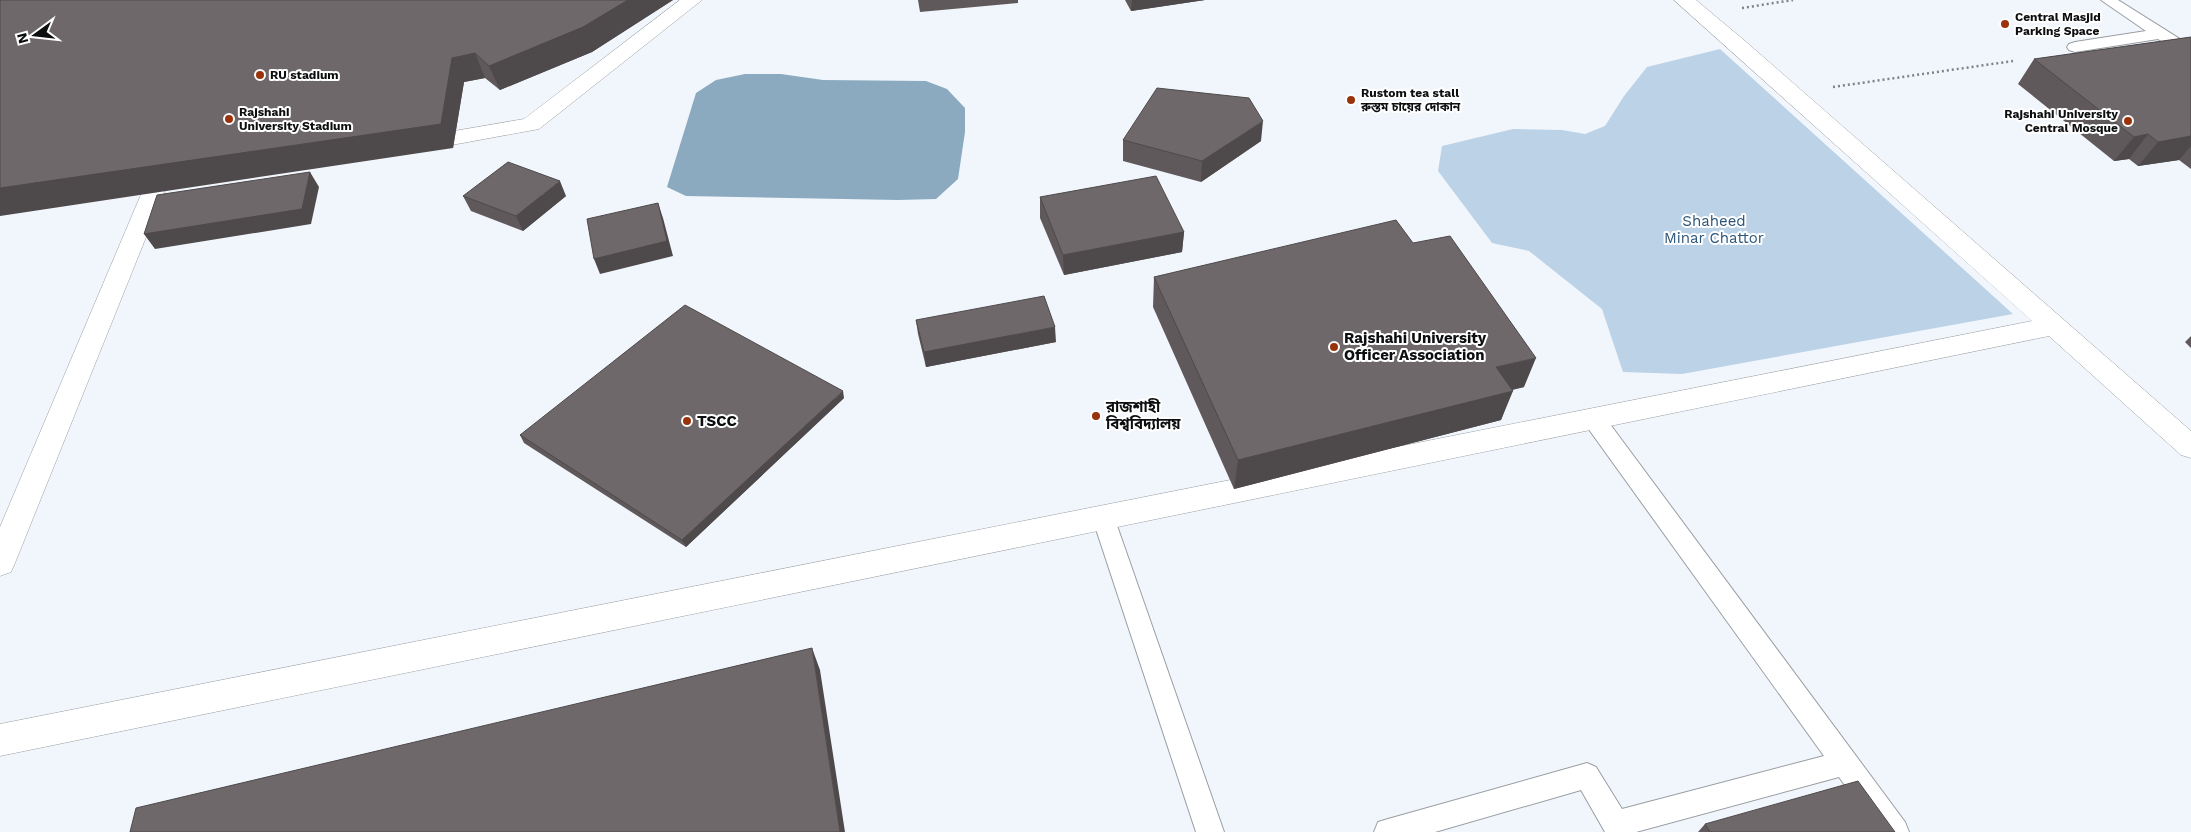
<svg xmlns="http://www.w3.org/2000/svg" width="2191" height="832" font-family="'Work Sans','Noto Sans Bengali',sans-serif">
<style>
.green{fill:#bcd2e7}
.water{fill:#8baabf}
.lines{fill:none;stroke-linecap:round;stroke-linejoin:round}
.service-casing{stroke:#999ea3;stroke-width:2}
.minor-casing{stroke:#999ea3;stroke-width:1}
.path{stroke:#7f8286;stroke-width:2.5;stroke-dasharray:2 3;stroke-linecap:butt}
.service{fill:#fff;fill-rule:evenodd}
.minor{fill:#fff;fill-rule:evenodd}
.wall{fill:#5f595b}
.shaded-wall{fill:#4e494a}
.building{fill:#6f686a;stroke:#4e494a}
.poi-dot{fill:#99330c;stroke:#fff;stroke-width:2}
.labels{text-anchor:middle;stroke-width:4;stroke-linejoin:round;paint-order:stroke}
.far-poi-label{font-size:12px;font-weight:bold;fill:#0c0e0f;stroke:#fff;text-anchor:start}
.park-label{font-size:15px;fill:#2c5579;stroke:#fff}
.poi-label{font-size:15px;font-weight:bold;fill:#0c0e0f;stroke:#fff;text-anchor:start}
</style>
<rect width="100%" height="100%" fill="#f1f6fc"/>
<path class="green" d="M 1720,49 L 2013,314 L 1682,374 L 1623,372 L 1602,309 L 1529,251 L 1492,243 L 1438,171 L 1442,146 L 1513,129 L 1562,130 L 1585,134 L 1605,126 L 1624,96 L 1647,67 Z"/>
<path class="water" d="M 745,74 L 781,74 L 823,80 L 926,81 L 947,89 L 965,108 L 965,132 L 958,179 L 936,199 L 898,200 L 686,196 L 667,187 L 696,93 L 716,80 Z"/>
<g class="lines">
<g class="service-casing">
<path id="service" d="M 2101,0 L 2118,0 L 2191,46 L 2191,58 L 2158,39 L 2075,52 L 2069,50 L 2067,47 L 2069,44 L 2075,42 L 2146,31 Z
M 1593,410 L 1601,412 L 1905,822 L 1909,832 L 1878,832 L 1839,777 L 1636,832 L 1605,832 L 1581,790 L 1435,832 L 1374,832 L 1378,822 L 1388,819 L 1587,763 L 1596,767 L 1622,809 L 1824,756 L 1585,424 L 1582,418 L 1585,412 Z
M 1103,508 L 1111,510 L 1114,517 L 1224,832 L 1196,832 L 1092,517 L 1095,510 Z"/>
</g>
<g class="minor-casing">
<path id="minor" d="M 680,0 L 702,0 L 539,129 L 419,151 L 411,149 L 408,144 L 411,139 L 419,137 L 524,119 Z
M 1674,0 L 1696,0 L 1745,41 L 2191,431 L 2191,458 L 2181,455 L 2049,336 L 0,756 L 0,724 L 2032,321 Z
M 156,178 L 164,180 L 167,185 L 15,563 L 11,572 L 0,576 L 0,527 L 145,185 L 148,180 Z"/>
</g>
<path class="path" d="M 1742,8 L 1793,0
M 1833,87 L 2013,61"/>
<use href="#service" class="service"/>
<use href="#minor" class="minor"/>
</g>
<path class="wall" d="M 0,0 L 673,0 L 592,52 L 500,90 L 485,78 L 464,82 L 453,148 Z
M 918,0 L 1018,0 L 1018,3 L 920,12 Z
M 1125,0 L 1205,0 L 1131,11 Z
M 2191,37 L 2191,169 L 2179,160 L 2138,166 L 2129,159 L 2114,161 L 2018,84 L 2034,59 Z
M 1123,140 L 1261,141 L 1201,182 L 1123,161 Z
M 463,196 L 566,196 L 523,231 L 471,211 Z
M 1040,197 L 1184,232 L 1182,252 L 1064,275 L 1040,218 Z
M 1154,277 L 1524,387 L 1512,390 L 1501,420 L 1234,489 L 1153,307 Z
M 916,320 L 1056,342 L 926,367 L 918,334 Z
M 2191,336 L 2191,348 L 2185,342 Z
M 844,398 L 686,547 L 524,443 L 520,435 Z
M 1705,824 L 1895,832 L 1698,832 Z"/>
<path class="shaded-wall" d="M 628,0 L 673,0 L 592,52 L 500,90 L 489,66 Z
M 1132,0 L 1205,0 L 1131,11 Z
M 475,53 L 485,78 L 464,82 L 453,148 L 0,216 L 0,188 L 452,58 Z
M 1263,121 L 1261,141 L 1201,182 L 1202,161 Z
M 2148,134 L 2129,159 L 2114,161 L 2134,137 Z
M 2191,136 L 2191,146 L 2179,160 L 2138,166 L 2158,142 Z
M 310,172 L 319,187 L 311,224 L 155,249 L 144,234 Z
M 560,181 L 566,196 L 523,231 L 516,216 Z
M 658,203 L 663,218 L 673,256 L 600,274 L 594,259 Z
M 1184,232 L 1182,252 L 1064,275 L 1063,255 Z
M 1055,327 L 1056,342 L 926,367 L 924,352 Z
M 1536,358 L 1524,387 L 1485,396 L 1496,367 Z
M 843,391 L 844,398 L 686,547 L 682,540 Z
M 1513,391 L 1501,420 L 1234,489 L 1238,460 Z
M 812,648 L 820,670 L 845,832 L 840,832 Z"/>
<path class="building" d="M 0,0 L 628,0 L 583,27 L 489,66 L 475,53 L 452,58 L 441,124 L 0,188 Z
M 2191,37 L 2191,136 L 2158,142 L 2148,134 L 2134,137 L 2034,59 Z
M 1157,88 L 1249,98 L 1263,121 L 1202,161 L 1123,140 Z
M 508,162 L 560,181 L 516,216 L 463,196 Z
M 310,172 L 302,209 L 144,234 L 157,195 Z
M 1156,176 L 1184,232 L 1063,255 L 1040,197 Z
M 658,203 L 667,241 L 594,259 L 587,219 Z
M 1396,220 L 1413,243 L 1450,236 L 1536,358 L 1496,367 L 1513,391 L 1238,460 L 1154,277 Z
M 1044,296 L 1055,327 L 924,352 L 916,320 Z
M 685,305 L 843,391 L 682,540 L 520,435 Z
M 812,648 L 840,832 L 130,832 L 136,808 Z
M 1858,781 L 1895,832 L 1710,832 L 1705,824 Z"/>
<g class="poi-dot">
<circle cx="2005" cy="24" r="5"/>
<circle cx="260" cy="75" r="5"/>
<circle cx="1351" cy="100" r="5"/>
<circle cx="229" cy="119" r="5"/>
<circle cx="2128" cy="121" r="5"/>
<circle cx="1334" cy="347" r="5"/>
<circle cx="1096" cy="416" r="5"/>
<circle cx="687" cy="421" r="5"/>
</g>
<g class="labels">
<g class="far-poi-label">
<text x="2015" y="21">Central Masjid<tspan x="2015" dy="14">Parking Space</tspan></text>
<text x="270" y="79">RU stadium</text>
<text x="1361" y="97">Rustom tea stall<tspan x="1361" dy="14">রুস্তম চায়ের দোকান</tspan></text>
<text x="239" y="116">Rajshahi<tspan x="239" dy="14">University Stadium</tspan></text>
<text x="2118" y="118" text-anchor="end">Rajshahi University<tspan x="2118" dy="14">Central Mosque</tspan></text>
</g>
<g class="park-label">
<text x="1714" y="226">Shaheed<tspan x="1714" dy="17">Minar Chattor</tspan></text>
</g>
<g class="poi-label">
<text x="1344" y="343">Rajshahi University<tspan x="1344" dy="17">Officer Association</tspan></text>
<text x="1106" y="412">রাজশাহী<tspan x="1106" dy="17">বিশ্ববিদ্যালয়</tspan></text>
<text x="697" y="426">TSCC</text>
</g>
</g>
<g transform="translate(35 35) rotate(255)" stroke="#ffffff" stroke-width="4" paint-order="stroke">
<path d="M0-4L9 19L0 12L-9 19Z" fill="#0c0e0f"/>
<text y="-8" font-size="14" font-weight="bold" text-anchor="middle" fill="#0c0e0f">N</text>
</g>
</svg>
